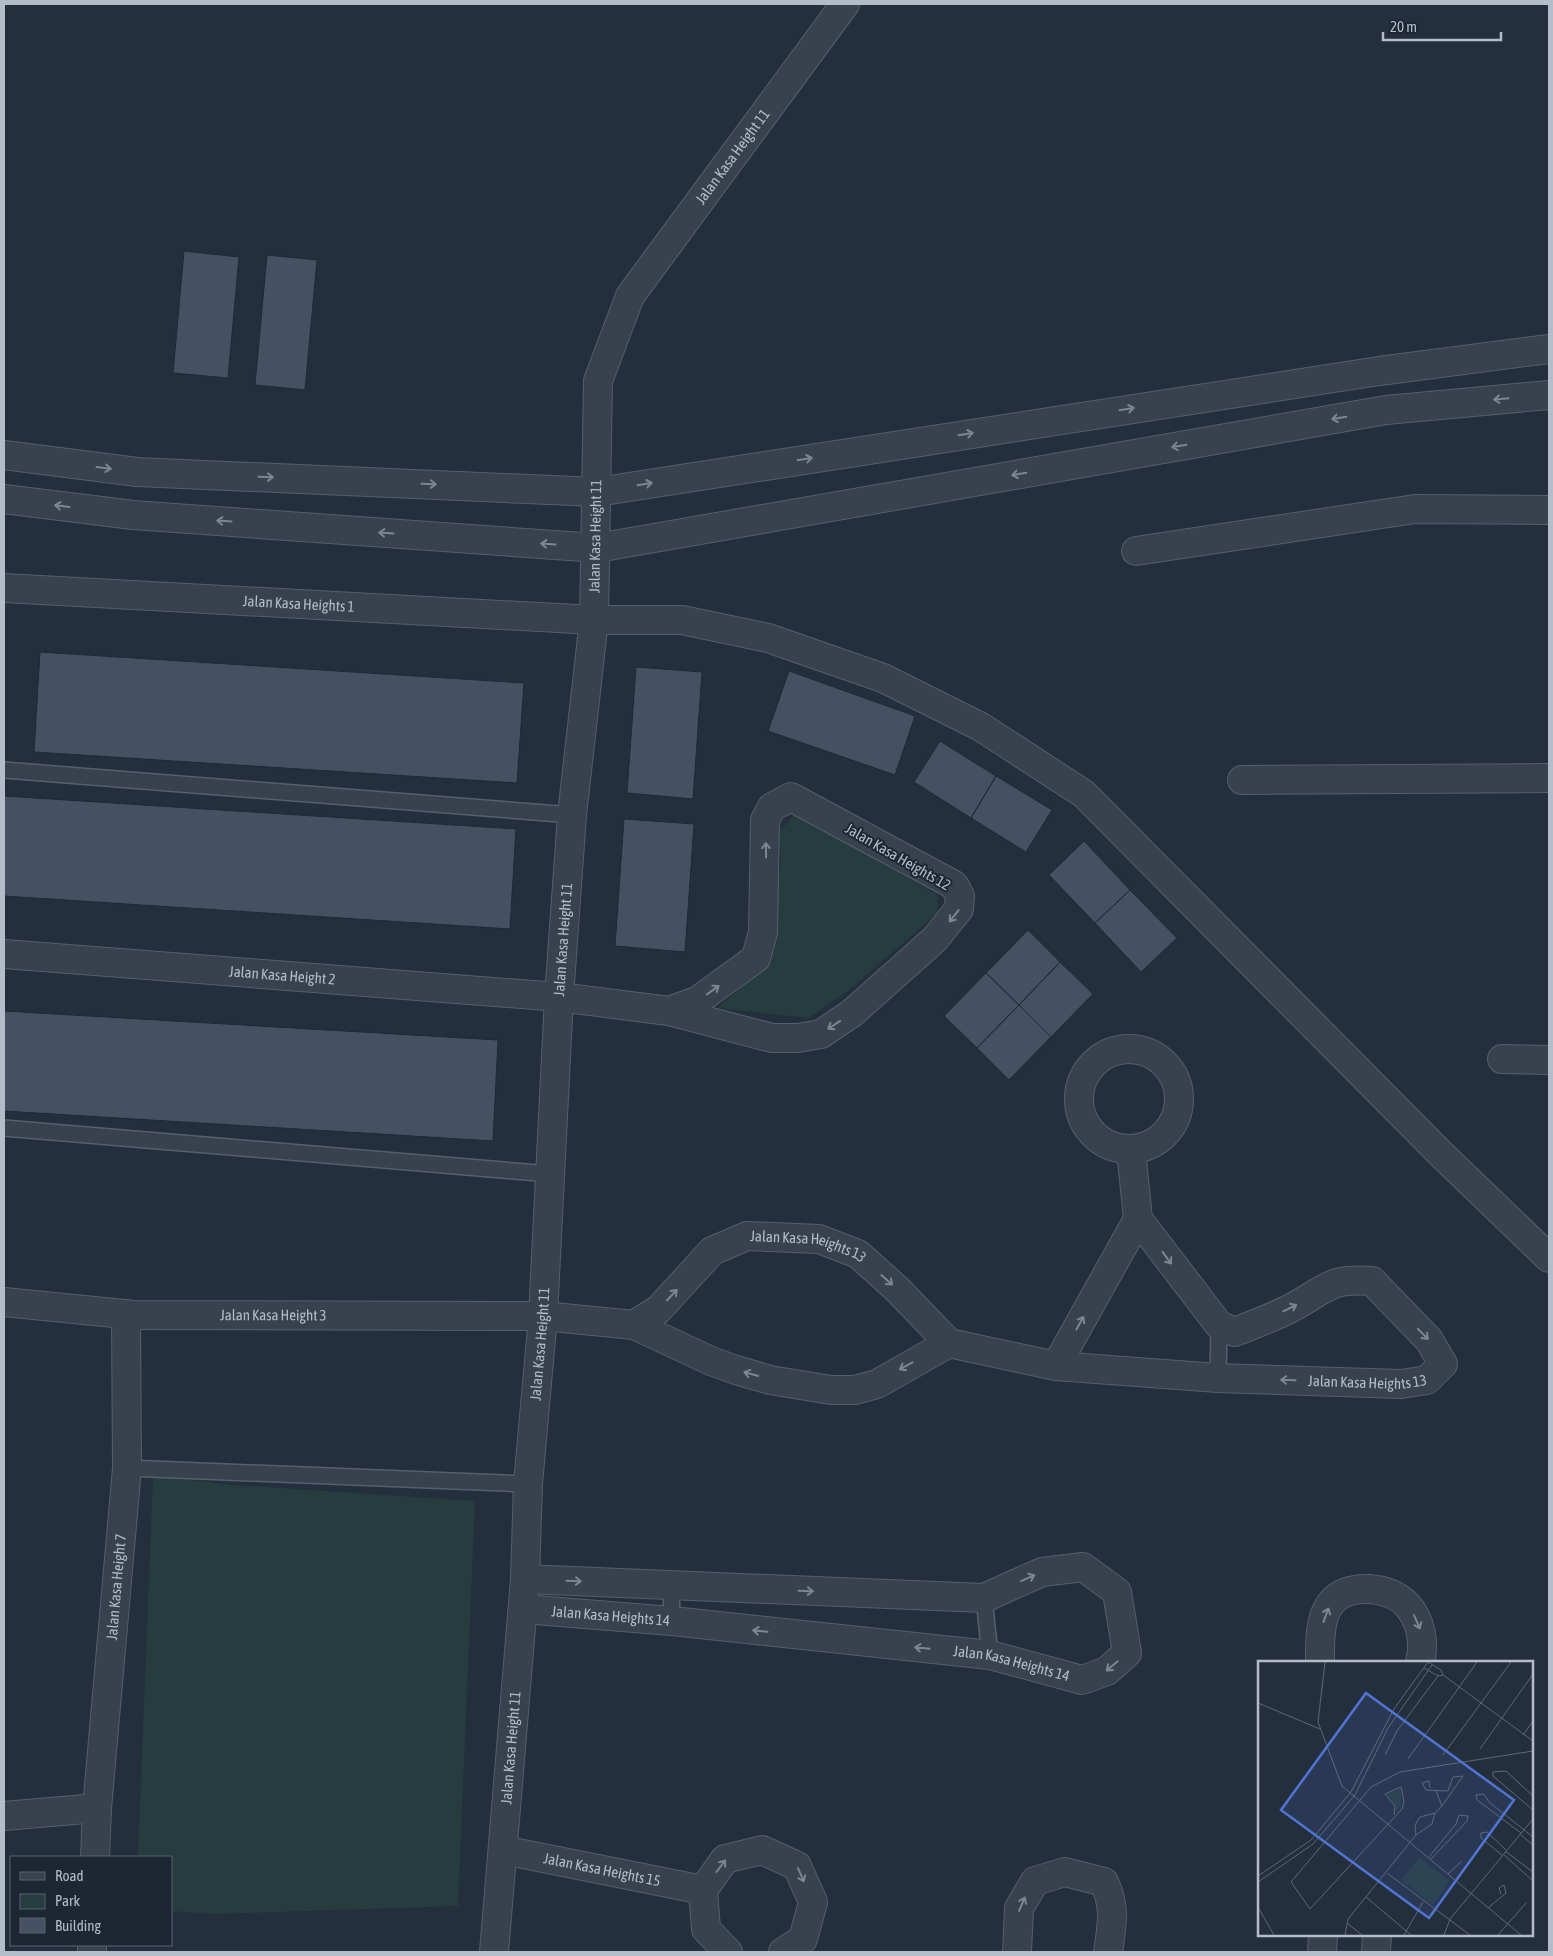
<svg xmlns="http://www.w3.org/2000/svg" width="1553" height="1956" font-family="'Asap Condensed',sans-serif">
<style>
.green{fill:#263c3f}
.building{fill:#455162;stroke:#1f2835}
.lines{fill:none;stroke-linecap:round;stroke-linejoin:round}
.service-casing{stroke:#565f6c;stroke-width:18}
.minor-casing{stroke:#565f6c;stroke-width:30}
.service{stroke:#38414e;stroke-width:15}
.minor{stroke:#38414e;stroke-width:28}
.oneway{stroke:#7c8592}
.labels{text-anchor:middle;stroke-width:4;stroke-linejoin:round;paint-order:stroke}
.street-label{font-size:15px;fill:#b4bcc9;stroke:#1d2633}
.inset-road{fill:none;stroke:#5e6776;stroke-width:1}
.view{fill:#5274d3;fill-opacity:0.15;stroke:#5274d3;stroke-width:2.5}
.inset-edge{fill:none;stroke:#b4bcc9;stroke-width:2.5}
</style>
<rect width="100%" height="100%" fill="#242f3e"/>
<path class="green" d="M 795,814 L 938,895 L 938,913 L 849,990 L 809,1018 L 717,1008 L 771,962 L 781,860 L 779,832 Z
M 153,1476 L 234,1485 L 475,1501 L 458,1906 L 216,1914 L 171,1911 L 171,1857 L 138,1857 Z"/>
<path class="building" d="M 184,251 L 239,257 L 228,378 L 173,373 Z
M 267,255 L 317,260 L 305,390 L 255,385 Z
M 40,652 L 524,683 L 517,783 L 34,752 Z
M 636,667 L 702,672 L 693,799 L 627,793 Z
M 789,671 L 915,716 L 895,775 L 768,731 Z
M 940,741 L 996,776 L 971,818 L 914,782 Z
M 996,776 L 1052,810 L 1026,852 L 971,818 Z
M 4,796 L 516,829 L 510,929 L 4,896 Z
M 624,819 L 694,824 L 685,952 L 615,946 Z
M 1084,841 L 1130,890 L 1095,923 L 1049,875 Z
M 1130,890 L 1177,938 L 1141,972 L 1095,923 Z
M 1028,930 L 1060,962 L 1019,1005 L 986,973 Z
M 1060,962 L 1093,994 L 1051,1037 L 1019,1005 Z
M 986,973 L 1019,1005 L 977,1048 L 944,1016 Z
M 1019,1005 L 1051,1037 L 1009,1080 L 977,1048 Z
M 4,1011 L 498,1040 L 493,1141 L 4,1111 Z"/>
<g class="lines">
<g class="service-casing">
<path id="service" d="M 4,770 L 572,815
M 4,1128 L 550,1174
M 1218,1378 L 1219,1325
M 127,1468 L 528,1484
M 671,1585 L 672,1621
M 984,1598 L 990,1655"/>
</g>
<g class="minor-casing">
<g id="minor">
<path d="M 4,455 L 137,472 L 597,492 L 1379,371 L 1549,349"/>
<path d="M 4,499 L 133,515 L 597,548 L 1386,410 L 1549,395"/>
<path d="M 1136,551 L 1415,509 L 1549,510"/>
<path id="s1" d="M 4,588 L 594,620 L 682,620 L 768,638 L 883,678 L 981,727 L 1084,794 L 1441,1154 L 1549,1258"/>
<path d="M 1242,780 L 1549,778"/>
<path id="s2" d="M 4,954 L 559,997 L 669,1011 L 772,1038 L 798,1038 L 821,1034 L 852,1013 L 935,939 L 959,909 L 960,896 L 954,885 L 791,797 L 772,807 L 765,820 L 763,932 L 756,958 L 697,1001 L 669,1011"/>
<circle cx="1129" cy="1099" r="50"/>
<path d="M 1502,1059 L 1549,1060"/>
<path id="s3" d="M 4,1302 L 134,1315 L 543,1316 L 634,1325 L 711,1361 L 736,1370 L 770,1380 L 831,1390 L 855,1390 L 877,1384 L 949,1343"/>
<path id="s4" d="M 634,1325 L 659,1309 L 712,1251 L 747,1236 L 819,1239 L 858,1254 L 897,1289 L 949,1343 L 1056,1366 L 1218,1378 L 1401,1384 L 1427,1380 L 1443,1364 L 1429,1340 L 1372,1281 C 1329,1278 1328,1288 1293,1307 C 1275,1317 1254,1324 1235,1332 L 1219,1325 L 1138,1219 L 1131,1150"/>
<path d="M 1056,1366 L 1138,1219"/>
<path id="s5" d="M 523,1609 L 672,1621 L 990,1655 L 1082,1680 L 1107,1671 L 1127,1653 L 1117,1592 L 1083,1567 L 1042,1572 L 984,1598 L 525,1579"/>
<path d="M 1320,1662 C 1320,1644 1319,1618 1331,1603 C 1348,1582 1390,1586 1407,1605 C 1421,1620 1425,1643 1420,1662"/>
<path d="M 4,1816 L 97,1808"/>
<path id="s6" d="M 503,1850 L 703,1890"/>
<path id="s7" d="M 95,1857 L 97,1808 L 127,1468 L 126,1314"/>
<path d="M 92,1952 L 92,1945"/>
<path id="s8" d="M 494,1952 L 525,1579 L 528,1484 L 543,1316 L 559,997 L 572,815 L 594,620 L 598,381 L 630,296 L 845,4"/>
<path d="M 728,1952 L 706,1929 L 703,1890 L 725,1859 L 762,1850 L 797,1866 L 813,1902 L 803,1939 L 783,1952"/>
<path d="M 1017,1952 L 1019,1908 L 1035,1881 L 1065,1872 L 1104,1882 C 1116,1907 1112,1925 1108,1952"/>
<path d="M 1322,1952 L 1323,1935"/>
<path d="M 1376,1952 L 1377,1935"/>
</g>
</g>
<use href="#service" class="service"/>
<use href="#minor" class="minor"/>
</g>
<defs><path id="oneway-shaft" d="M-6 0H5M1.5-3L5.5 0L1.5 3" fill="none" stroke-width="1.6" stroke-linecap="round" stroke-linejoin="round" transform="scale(1.25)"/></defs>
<g class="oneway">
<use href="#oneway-shaft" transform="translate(1501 399) rotate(175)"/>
<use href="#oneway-shaft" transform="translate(1127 409) rotate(-9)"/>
<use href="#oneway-shaft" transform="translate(1339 418) rotate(170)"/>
<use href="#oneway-shaft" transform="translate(966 434) rotate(-9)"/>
<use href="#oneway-shaft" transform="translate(1179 446) rotate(170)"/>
<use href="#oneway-shaft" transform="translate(805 459) rotate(-9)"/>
<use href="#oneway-shaft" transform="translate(104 468) rotate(7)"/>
<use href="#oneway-shaft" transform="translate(1019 474) rotate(170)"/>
<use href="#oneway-shaft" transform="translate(266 477) rotate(2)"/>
<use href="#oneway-shaft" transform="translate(429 484) rotate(2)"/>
<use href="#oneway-shaft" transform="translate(645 484) rotate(-9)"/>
<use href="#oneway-shaft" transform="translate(62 506) rotate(-173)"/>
<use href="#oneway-shaft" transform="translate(224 521) rotate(-176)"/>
<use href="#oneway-shaft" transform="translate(386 533) rotate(-176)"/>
<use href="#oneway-shaft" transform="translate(548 544) rotate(-176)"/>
<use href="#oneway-shaft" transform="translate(766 850) rotate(-91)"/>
<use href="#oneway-shaft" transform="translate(954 916) rotate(128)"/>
<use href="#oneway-shaft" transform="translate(713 990) rotate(-36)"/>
<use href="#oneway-shaft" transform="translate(834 1025) rotate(146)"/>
<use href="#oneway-shaft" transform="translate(1167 1258) rotate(54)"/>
<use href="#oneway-shaft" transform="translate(887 1280) rotate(42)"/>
<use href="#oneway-shaft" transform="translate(672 1295) rotate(-47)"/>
<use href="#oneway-shaft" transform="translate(1290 1308) rotate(-26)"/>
<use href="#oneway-shaft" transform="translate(1080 1323) rotate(-61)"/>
<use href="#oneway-shaft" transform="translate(1423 1334) rotate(46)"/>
<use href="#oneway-shaft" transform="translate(906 1366) rotate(152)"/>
<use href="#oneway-shaft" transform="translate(751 1374) rotate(-164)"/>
<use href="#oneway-shaft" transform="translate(1288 1380) rotate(-178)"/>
<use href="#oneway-shaft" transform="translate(1028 1578) rotate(-24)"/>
<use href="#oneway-shaft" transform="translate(574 1581) rotate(2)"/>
<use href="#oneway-shaft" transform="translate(806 1591) rotate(2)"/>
<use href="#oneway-shaft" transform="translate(1326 1615) rotate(-70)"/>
<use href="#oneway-shaft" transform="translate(1417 1622) rotate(66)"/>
<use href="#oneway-shaft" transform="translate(760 1631) rotate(-174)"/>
<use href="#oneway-shaft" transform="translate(922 1648) rotate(-174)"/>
<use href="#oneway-shaft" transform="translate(1112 1666) rotate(140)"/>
<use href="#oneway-shaft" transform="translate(721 1866) rotate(-53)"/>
<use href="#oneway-shaft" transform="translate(801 1875) rotate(66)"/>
<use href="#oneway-shaft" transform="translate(1022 1904) rotate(-67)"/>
</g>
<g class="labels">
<g class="street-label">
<text dy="5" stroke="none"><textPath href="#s8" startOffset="1839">Jalan Kasa Height 11</textPath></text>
<text dy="5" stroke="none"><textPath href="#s8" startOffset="1420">Jalan Kasa Height 11</textPath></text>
<text dy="5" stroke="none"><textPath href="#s1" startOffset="295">Jalan Kasa Heights 1</textPath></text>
<text transform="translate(898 857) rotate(30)" y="5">Jalan Kasa Heights 12</text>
<text dy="5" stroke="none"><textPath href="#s8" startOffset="1015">Jalan Kasa Height 11</textPath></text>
<text dy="5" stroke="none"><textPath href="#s2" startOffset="279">Jalan Kasa Height 2</textPath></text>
<text dy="5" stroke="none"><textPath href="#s4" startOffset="209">Jalan Kasa Heights 13</textPath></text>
<text dy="5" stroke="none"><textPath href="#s3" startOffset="270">Jalan Kasa Height 3</textPath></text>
<text dy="5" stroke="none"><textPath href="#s8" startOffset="610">Jalan Kasa Height 11</textPath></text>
<text dy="5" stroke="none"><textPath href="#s4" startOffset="809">Jalan Kasa Heights 13</textPath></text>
<text dy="5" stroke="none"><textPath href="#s7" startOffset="271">Jalan Kasa Height 7</textPath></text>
<text dy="5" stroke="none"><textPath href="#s5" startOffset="88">Jalan Kasa Heights 14</textPath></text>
<text dy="5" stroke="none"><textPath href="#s5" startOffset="492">Jalan Kasa Heights 14</textPath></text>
<text dy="5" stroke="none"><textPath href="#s8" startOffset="205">Jalan Kasa Height 11</textPath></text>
<text dy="5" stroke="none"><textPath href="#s6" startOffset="101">Jalan Kasa Heights 15</textPath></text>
</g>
</g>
<g transform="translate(1258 1661)">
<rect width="275" height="275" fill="#242f3e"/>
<path d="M 142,128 L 144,144 L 138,151 L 138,144 L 128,134 ZM 162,196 L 192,220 L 175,244 L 143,219 Z" fill="#263c3f"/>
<path class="inset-road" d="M 67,1 L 60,61 L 84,125 L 263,274M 185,14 L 275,80M 0,42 L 62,68M 265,74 L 275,60M 222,88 L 275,13M 127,94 L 139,70 L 180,15M 185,94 L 253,1M 150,98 L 219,1M 178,130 L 184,145M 275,135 L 248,110 L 235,111 L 235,115 L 275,149M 136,154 L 137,145 L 127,133 L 143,126 L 146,141 L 144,148 L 52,248 L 33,221 L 113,126 L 142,111 L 275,90M 263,172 L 219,139 L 218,134 L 226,133 L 231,141 L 275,176M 262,173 L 275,184M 158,174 L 157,164 L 162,156 L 177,152 L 184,145 L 205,115 L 195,116 L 190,130 L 168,129 L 164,122 L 171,120 L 172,127M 247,190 L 275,211M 245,193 L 275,220M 244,194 L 223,177 L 223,172 L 229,171 L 248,189M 171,196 L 198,163 L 201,154 L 210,155 L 209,160 L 173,198M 129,212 L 212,274M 190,213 L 204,200M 0,215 L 53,179 L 93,131 L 136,48 L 170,1 L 183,9 L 185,14 L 180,15 L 166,7M 0,221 L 55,183 L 97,134 L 130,67 L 174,4M 108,236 L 153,274M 0,246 L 16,274M 230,247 L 248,232 L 246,224 L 241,227 L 243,233M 89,262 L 104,274M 87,274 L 90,258 L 98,248 L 158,174 L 174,163 L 177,152M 146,274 L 165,241M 186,274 L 192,258 L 275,158M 240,274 L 268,242"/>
<path class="view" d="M 108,32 L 256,139 L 171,257 L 23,149 Z"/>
<rect width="275" height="275" class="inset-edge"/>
</g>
<rect width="1553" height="1956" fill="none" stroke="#b4bcc9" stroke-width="10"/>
<rect x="10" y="1856" width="162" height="90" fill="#1d2633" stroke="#59626f"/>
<rect x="20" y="1872" width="25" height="8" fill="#38414e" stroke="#59626f"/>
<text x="55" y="1881" font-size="15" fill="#b4bcc9">Road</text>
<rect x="20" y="1894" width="25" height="15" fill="#263c3f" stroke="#59626f"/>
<text x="55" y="1906" font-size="15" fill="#b4bcc9">Park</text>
<rect x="20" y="1918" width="25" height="15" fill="#455162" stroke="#59626f"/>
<text x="55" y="1931" font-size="15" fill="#b4bcc9">Building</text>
<path d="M1383 32v8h118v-8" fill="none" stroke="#b4bcc9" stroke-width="2.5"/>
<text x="1390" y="32" font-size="15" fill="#b4bcc9" stroke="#1d2633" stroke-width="4" paint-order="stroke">20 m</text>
</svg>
